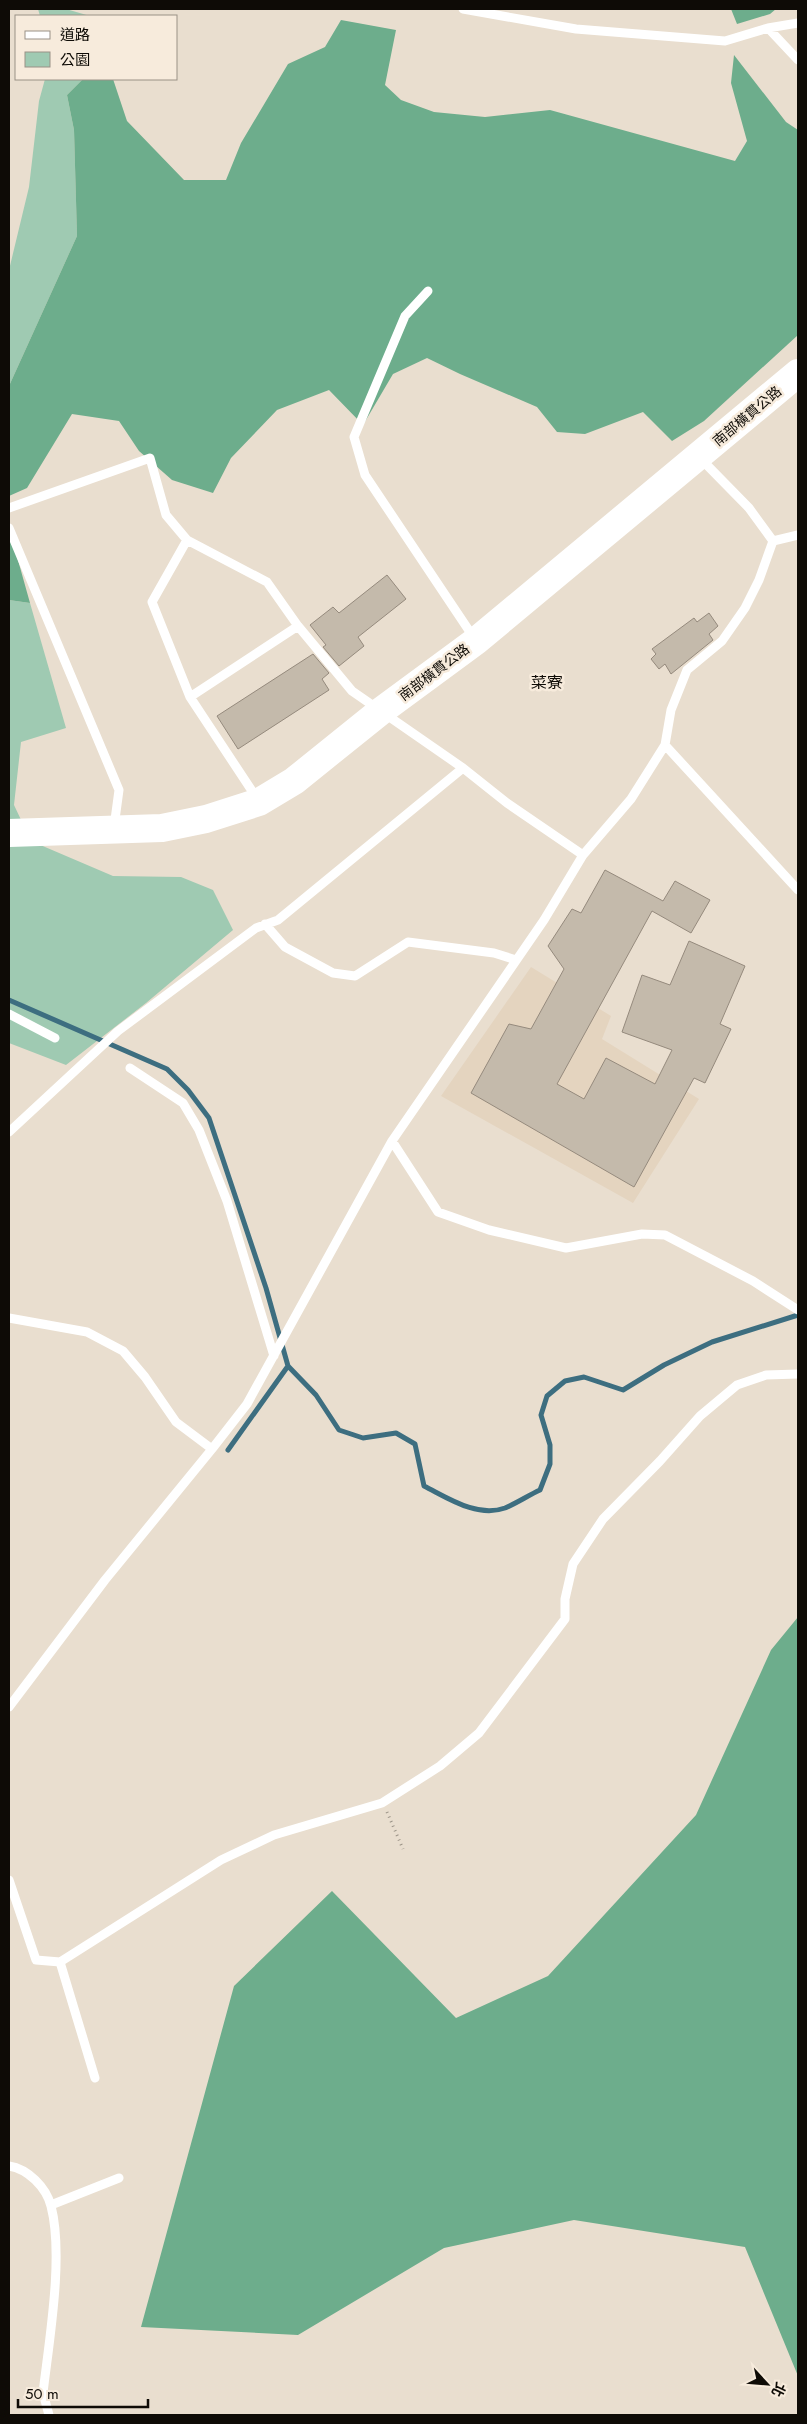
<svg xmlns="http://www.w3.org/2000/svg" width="807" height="2424" font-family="Jost,'Noto Sans TC',sans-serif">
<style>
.built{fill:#e4d4bf}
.green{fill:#9fcab2}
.forest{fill:#6dad8c}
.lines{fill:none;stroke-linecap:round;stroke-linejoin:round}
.stream{stroke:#3d6e80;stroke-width:5}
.building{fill:#c4baab;stroke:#958a7d}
.path{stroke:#9b9387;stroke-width:3;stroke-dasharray:1 4;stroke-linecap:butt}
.service{stroke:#fff;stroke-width:9}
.primary{stroke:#fff;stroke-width:28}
.labels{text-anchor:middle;stroke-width:5;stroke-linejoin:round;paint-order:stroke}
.street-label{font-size:14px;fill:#0e0b06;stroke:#f7ebdc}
.quarter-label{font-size:16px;fill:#0e0b06;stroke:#f7ebdc}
</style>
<rect width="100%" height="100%" fill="#e9decf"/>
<path class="built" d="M 531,967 L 611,1016 L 602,1039 L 699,1099 L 633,1203 L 441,1096 Z"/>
<path class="green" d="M 38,9 L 66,9 L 90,16 L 40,16 Z
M 45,79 L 83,79 L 67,95 L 74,130 L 77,236 L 9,386 L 9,270 L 29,187 L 39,101 Z
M 9,600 L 30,603 L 66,728 L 21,742 L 14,805 L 31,841 L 113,876 L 181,877 L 213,890 L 233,930 L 146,1003 L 66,1065 L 9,1043 Z"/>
<path class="forest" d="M 731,9 L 776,9 L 770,14 L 737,24 Z
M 341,20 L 396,30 L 385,85 L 401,100 L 434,112 L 485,117 L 550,110 L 735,161 L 747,141 L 731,83 L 734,55 L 786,122 L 798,130 L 798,335 L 704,421 L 672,441 L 643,412 L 585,434 L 557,432 L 537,407 L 460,374 L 427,358 L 393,374 L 363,425 L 329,390 L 277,410 L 231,458 L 213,493 L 172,480 L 139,451 L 119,421 L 72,414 L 27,488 L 9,496 L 9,386 L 77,236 L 74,130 L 67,95 L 83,79 L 113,79 L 127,121 L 184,180 L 226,180 L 241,143 L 288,64 L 325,47 Z
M 9,528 L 30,603 L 9,600 Z
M 798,1617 L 798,2376 L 745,2247 L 574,2220 L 444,2248 L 298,2335 L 141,2327 L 234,1986 L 332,1891 L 456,2018 L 548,1976 L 696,1815 L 771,1650 Z"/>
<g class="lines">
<path class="stream" d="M 9,1000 L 167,1069 L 188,1090 L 209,1118 L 266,1288 L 288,1366 L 316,1395 L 339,1430 L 363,1438 L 396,1433 L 415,1444 L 424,1486 C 448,1498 477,1518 505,1508 C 517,1503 529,1495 540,1490 L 550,1464 L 550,1445 L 541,1415 L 547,1396 L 565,1381 L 584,1377 L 623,1390 L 664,1365 L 712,1342 L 798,1315
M 228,1450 L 288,1366"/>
</g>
<path class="building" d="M 387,575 L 406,599 L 358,637 L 364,646 L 339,666 L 323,647 L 326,645 L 310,625 L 333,607 L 339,613 Z
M 709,613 L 718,626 L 709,634 L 713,640 L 671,674 L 665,664 L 659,669 L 651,659 L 656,654 L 652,649 L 694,618 L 697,622 Z
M 313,654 L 329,673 L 322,679 L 329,690 L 238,749 L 217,716 Z
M 605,870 L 663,901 L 675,881 L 710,900 L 691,933 L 652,911 L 557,1084 L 584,1099 L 606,1058 L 655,1084 L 672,1050 L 622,1032 L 642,975 L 670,985 L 689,941 L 745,966 L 720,1024 L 731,1029 L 705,1083 L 694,1078 L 634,1187 L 471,1093 L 509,1024 L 531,1029 L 564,969 L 548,946 L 572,909 L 581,913 Z"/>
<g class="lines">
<path class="path" d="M 387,1812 L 403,1849"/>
<path class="service" d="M 463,9 L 576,29 L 725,41 L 768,28 L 798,23
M 768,28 L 798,60
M 428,291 L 405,316 L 354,437 L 365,475 L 474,638
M 9,508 L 150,458 L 166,515 L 187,540 L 267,582 L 298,626 L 352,691 L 463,768 L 507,803 L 583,855
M 9,528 L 119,790 L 114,827
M 187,540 L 152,602 L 190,697 L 258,800
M 773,541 L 798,535
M 190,697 L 298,626
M 665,745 L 798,890
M 265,924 L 285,947 L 333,973 L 355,976 L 408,942 L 494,953 L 516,960
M 9,1014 L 55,1038
M 130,1068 L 183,1103 L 199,1130 L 227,1201 L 274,1356
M 9,1132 L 118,1031 L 256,928 L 278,920 L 463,768
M 392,1141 L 438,1212 L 489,1230 L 566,1248 L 642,1234 L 665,1235 L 753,1281 L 798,1310
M 9,1318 L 87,1332 L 123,1351 L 145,1377 L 176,1422 L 212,1449
M 9,1707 L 105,1580 L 212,1449 L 247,1404 L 392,1141 L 544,920 L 583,855 L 631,799 L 665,745 L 671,710 L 687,670 L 722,641 L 745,608 L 759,580 L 773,541 L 749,508 L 701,459
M 9,1880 L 36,1960 L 60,1962 L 221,1860 L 274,1835 L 382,1803 L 440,1766 L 479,1733 L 565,1619 L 565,1599 L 573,1564 L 603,1519 L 660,1461 L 700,1416 L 737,1385 L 766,1375 L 798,1374
M 60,1962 L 95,2078
M 9,2166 C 28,2169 46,2187 51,2206 C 64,2256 49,2341 43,2393 L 49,2415
M 51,2205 L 119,2178"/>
<path class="primary" d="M 9,833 L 162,828 L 206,819 L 259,802 L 294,781 L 381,711 L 476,641 L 798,373"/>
</g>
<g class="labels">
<g class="street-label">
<text transform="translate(747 416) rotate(-40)" y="5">南部橫貫公路</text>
<text transform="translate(434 672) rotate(-37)" y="5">南部橫貫公路</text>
</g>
<g class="quarter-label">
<text x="547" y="688">菜寮</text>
</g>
</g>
<rect width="807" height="2424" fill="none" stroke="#0e0b06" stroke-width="20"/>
<rect x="15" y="15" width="162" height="65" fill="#f7ebdc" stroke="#9a9186"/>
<rect x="25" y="31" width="25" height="8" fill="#ffffff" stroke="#9a9186"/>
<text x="60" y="40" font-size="15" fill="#0e0b06">道路</text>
<rect x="25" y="52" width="25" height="15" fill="#9fcab2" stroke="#9a9186"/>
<text x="60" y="65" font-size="15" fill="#0e0b06">公園</text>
<g transform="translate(767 2384) rotate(116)" stroke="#f7ebdc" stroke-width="4" paint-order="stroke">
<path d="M0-4L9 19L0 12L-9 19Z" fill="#0e0b06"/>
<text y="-8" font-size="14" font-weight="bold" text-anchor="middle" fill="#0e0b06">北</text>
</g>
<path d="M18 2399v8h130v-8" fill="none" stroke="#0e0b06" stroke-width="2.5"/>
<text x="25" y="2399" font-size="15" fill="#0e0b06" stroke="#f7ebdc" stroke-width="4" paint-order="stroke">50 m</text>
</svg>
